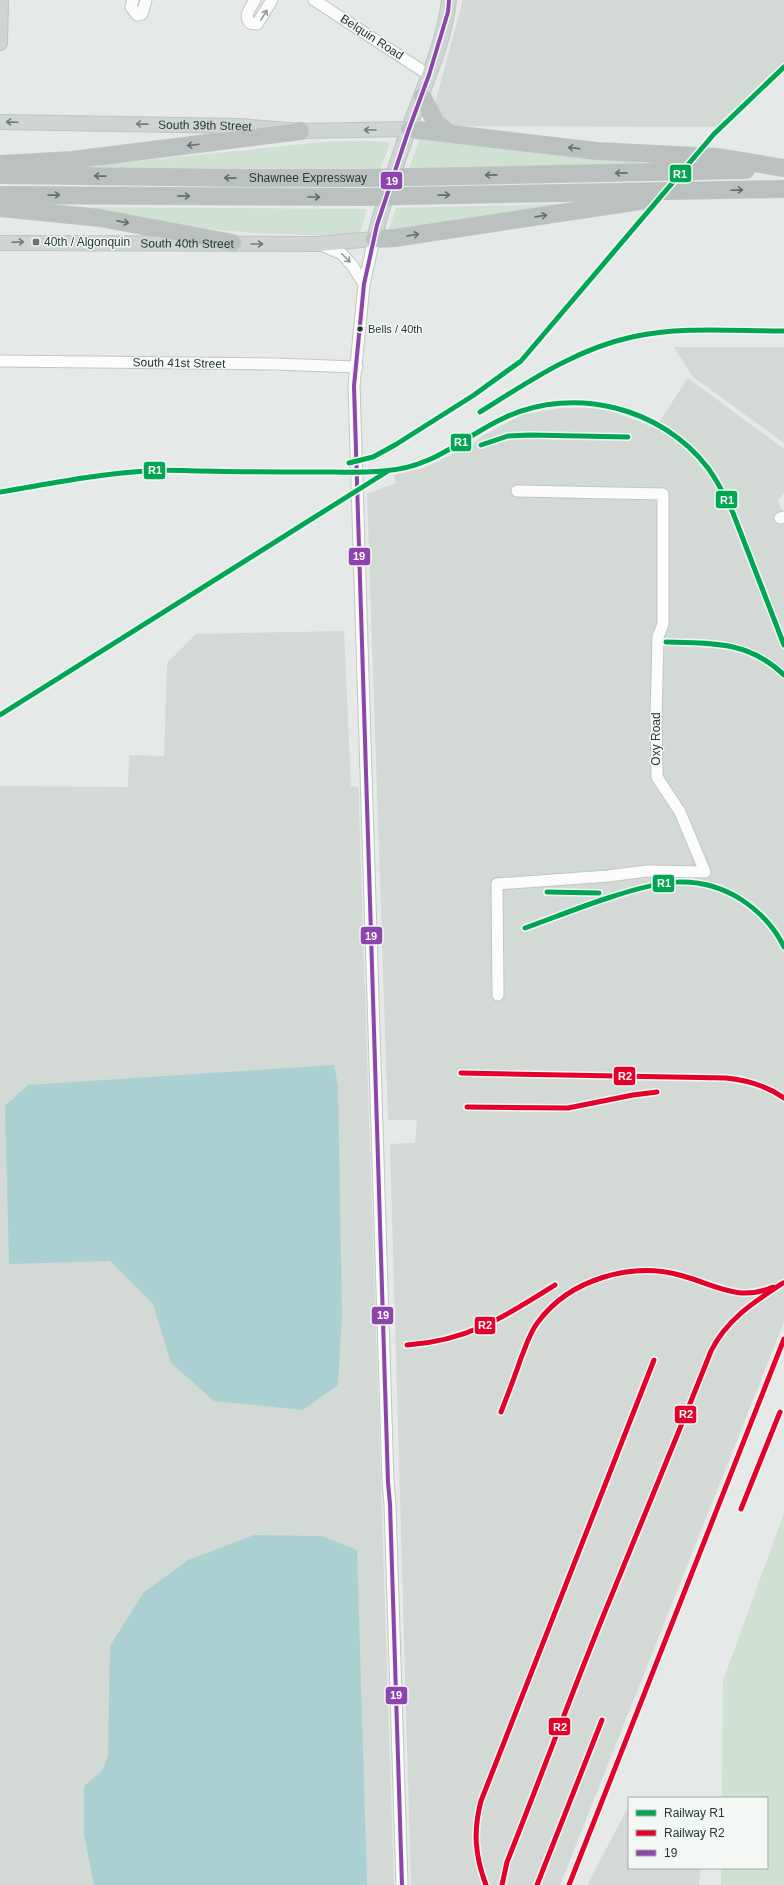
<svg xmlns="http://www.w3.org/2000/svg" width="784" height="1885" font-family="Helvetica,sans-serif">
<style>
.built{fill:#d3dad6}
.green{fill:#d0e0d3}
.water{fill:#aad0d2}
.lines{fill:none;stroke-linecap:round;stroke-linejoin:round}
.minor-casing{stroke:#c2c6c4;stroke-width:13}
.major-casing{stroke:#bdc4c2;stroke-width:16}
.highway-casing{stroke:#bdc4c2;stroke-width:18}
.minor{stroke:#fbfcfb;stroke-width:11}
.major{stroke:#ced5d3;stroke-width:14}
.highway{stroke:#bbc1bf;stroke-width:16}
.highway-bridge-casing{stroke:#bdc4c2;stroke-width:18;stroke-linecap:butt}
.highway-bridge{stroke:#bbc1bf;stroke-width:16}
.bus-1-casing{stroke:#f3f8f5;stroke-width:7}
.bus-1{stroke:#8e44ad;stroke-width:4}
.rail-1-casing{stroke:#f3f8f5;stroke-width:8}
.rail-2-casing{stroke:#f3f8f5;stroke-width:8}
.rail-1{stroke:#00a651;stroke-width:5}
.rail-2{stroke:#e4002b;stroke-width:5}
.oneway{stroke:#909b96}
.oneway2{stroke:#71807a}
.oneway3{stroke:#61706a}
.poi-dot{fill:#687771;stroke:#f3f8f5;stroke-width:1.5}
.bus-dot{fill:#253a32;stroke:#f3f8f5;stroke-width:1.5}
.labels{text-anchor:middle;stroke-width:3;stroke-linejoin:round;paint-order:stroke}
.bus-label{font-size:11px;fill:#253a32;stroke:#f3f8f5;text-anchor:start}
.street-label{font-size:12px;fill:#253a32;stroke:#f3f8f5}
.poi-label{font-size:12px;fill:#253a32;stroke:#f3f8f5;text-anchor:start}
.line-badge{stroke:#f3f8f5;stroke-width:1.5}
.badge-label{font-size:11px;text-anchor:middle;font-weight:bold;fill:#fff}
</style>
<rect width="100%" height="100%" fill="#e5e9e7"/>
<path class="built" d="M 462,0 L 784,0 L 784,67 L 721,127 L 447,126 L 439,118 L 435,103 L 460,11 Z
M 674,347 L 784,347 L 784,443 L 692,376 Z
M 688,378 L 784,449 L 784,492 L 778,501 L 784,516 L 784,1322 L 560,1885 L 411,1885 L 390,1144 L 415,1143 L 417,1120 L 388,1120 L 367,494 L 396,483 L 394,475 L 424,468 L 470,446 L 484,435 L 522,415 L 560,408 L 589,408 L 612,411 L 655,428 Z
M 344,631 L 351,786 L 359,787 L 359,808 L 394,1885 L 0,1885 L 0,786 L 128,787 L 129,755 L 164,756 L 167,663 L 196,634 Z
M 629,1806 L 629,1868 L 701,1868 L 699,1885 L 587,1885 Z"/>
<path class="green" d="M 421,135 L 640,160 L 640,164 L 409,169 Z
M 333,141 L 382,141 L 390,143 L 380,170 L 98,167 L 98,165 L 109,164 Z
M 598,203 L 388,232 L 396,208 Z
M 37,207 L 367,209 L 359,237 L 255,233 L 194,228 Z
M 784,1513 L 784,1885 L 721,1885 L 721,1868 L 767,1868 L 767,1798 L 722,1798 L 723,1681 Z"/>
<path class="water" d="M 334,1065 L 338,1086 L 342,1316 L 338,1385 L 303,1410 L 214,1401 L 171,1363 L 153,1304 L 110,1261 L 9,1264 L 5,1106 L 28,1085 Z
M 254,1535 L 322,1536 L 357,1550 L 367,1885 L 94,1885 L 84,1835 L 84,1786 L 102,1771 L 108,1756 L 110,1646 L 144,1592 L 188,1560 Z"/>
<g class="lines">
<g class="minor-casing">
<path id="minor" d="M 133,0 L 131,7 L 137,15 L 142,14 L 146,0
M 255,0 C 251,8 243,15 250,23 L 257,24 L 272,0
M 314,0 L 429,75
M 374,239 L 364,284 L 354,386 L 388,1482 L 390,1504 L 402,1885
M 319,244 L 342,254 L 352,265 L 364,284
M 0,361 L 275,364 L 357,367
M 780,518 L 784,517
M 498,995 L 497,884 L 608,876 L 647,871 L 705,872 L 680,812 L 657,777 L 656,718 L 658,637 L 663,624 L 663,494 L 517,491"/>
</g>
<g class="major-casing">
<g id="major">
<path d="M 0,43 L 1,0"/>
<path id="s1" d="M 0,122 L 239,126 L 301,131 L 409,129"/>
<path id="s2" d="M 0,243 L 318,244 L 374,239 C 383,202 396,165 409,128 C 423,89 445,41 449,0"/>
</g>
</g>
<g class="highway-casing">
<g id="highway">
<path d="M 422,96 L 436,123 L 449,133"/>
<path d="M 409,129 L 597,151 L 717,157 L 784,168"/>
<path d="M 0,164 L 72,160 L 301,131"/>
<path id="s3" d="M 0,175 L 251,178 L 367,178"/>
<path d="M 414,177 L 746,170"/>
<path d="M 0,195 L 364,197"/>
<path d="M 405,196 L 784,189"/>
<path d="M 0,208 L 100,218 L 233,243"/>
<path d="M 374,239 L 395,238 L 647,200"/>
</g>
</g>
<use href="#minor" class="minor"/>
<use href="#major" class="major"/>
<use href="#highway" class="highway"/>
<g class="highway-bridge-casing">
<path id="highway-bridge" d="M 367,178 L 414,177
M 364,197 L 405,196"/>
</g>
<use href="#highway-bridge" class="highway-bridge"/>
<g class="bus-1-casing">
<path id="bus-1" d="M 402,1885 L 390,1504 L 388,1482 L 354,386 L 364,284 L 377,225 L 409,129 L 429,75 L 448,12 L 449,0"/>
</g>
<use href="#bus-1" class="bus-1"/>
<g class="rail-1-casing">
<path id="rail-1" d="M 480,412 C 528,382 576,349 632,337 C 681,326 734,331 784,331
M 481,445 L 508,436 L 530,435 L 628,437
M 349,463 L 373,457 L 395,445 L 474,395 L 521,361 L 714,134 L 784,67
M 0,492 C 49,484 97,474 146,471 C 165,469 184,471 203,471 C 240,472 277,472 315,472 C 337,472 360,473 383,471 C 435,468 462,437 506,417 C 575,386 661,407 708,468 C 718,482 726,498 733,513 L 784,645
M 666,642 C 711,643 749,641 784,675
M 0,715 L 388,471
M 547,892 L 599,893
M 525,928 C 553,918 580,907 608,898 C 656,882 697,871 742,900 C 760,912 775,928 784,947"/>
</g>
<g class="rail-2-casing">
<path id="rail-2" d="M 461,1073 L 726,1078 C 746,1080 767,1086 784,1098
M 467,1107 L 568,1108 L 633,1095 L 657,1092
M 407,1345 C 468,1341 506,1316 555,1285
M 501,1412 C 508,1394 515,1376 521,1358 C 526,1346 530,1332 538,1322 C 570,1279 632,1261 683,1276 C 715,1285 739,1302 773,1287
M 741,1509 L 780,1412
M 486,1885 C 475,1856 473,1831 481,1801 L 654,1360
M 502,1885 L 507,1862 C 543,1772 576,1681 613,1592 C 646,1511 679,1432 711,1351 C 727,1319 754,1302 783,1283
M 537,1885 L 602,1720
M 569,1885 L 784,1339"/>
</g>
<use href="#rail-1" class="rail-1"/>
<use href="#rail-2" class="rail-2"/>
</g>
<defs><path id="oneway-shaft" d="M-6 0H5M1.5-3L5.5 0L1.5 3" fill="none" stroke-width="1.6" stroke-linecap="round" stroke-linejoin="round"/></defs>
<g class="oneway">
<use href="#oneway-shaft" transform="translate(264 15) rotate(-59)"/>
<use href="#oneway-shaft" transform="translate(346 258) rotate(45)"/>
</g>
<g class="oneway2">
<use href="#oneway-shaft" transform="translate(12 122) rotate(-178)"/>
<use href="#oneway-shaft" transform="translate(142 124) rotate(-179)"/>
<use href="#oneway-shaft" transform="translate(370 130) rotate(-180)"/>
<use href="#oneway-shaft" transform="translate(18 242) rotate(-2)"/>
<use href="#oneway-shaft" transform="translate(257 244)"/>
</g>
<g class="oneway3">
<use href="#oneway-shaft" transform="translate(193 145) rotate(173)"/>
<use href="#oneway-shaft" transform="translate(574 148) rotate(-173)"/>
<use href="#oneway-shaft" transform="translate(621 173) rotate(179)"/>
<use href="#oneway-shaft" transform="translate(491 175) rotate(179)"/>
<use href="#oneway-shaft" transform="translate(100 176) rotate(-179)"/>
<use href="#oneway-shaft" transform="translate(230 178) rotate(-179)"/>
<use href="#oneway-shaft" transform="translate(737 190) rotate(-2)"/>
<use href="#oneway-shaft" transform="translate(54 195) rotate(-1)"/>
<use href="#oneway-shaft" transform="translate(444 195) rotate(-1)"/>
<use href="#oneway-shaft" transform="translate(184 196) rotate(1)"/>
<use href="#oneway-shaft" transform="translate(314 197)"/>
<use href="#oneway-shaft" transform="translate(541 216) rotate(-8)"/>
<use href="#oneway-shaft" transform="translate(123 222) rotate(11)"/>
<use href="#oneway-shaft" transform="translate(413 235) rotate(-8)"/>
</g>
<rect class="poi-dot" x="32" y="238" width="8" height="8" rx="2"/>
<circle class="bus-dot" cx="360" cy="329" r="3.5"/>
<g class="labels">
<g class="bus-label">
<text x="368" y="333">Bells / 40th</text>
</g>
<g class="street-label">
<text transform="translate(372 37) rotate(33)" y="4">Belquin Road</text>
<text dy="4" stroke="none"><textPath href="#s1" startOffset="205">South 39th Street</textPath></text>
<text dy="4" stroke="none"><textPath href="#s3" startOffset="308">Shawnee Expressway</textPath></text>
<text dy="4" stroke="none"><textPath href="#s2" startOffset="187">South 40th Street</textPath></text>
<text transform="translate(179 363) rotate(1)" y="4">South 41st Street</text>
<text transform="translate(656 739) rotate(-90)" y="4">Oxy Road</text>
</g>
<g class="poi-label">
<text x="44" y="246">40th / Algonquin</text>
</g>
</g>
<g class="line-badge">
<rect x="669" y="164" width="23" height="19" rx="4" fill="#00a651"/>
<rect x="380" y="171" width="23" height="19" rx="4" fill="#8e44ad"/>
<rect x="450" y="433" width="22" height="19" rx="4" fill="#00a651"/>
<rect x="143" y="461" width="23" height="19" rx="4" fill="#00a651"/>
<rect x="715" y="490" width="23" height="19" rx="4" fill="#00a651"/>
<rect x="348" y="547" width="23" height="19" rx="4" fill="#8e44ad"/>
<rect x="652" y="874" width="23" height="19" rx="4" fill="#00a651"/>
<rect x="360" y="926" width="23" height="19" rx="4" fill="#8e44ad"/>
<rect x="613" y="1066" width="23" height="20" rx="4" fill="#e4002b"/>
<rect x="371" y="1306" width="23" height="19" rx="4" fill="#8e44ad"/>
<rect x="474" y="1316" width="22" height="19" rx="4" fill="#e4002b"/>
<rect x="674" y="1405" width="23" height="19" rx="4" fill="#e4002b"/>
<rect x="385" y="1686" width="23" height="19" rx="4" fill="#8e44ad"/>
<rect x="548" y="1717" width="23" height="19" rx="4" fill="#e4002b"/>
</g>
<g class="badge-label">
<text x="680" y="178">R1</text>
<text x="392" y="185">19</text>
<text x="461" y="446">R1</text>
<text x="155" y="474">R1</text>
<text x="727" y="504">R1</text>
<text x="359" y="560">19</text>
<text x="664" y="887">R1</text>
<text x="371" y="940">19</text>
<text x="625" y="1080">R2</text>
<text x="383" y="1319">19</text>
<text x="485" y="1329">R2</text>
<text x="686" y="1418">R2</text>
<text x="396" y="1699">19</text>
<text x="560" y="1731">R2</text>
</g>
<rect x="628" y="1797" width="140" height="72" fill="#f3f8f5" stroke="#a1aca7"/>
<rect x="636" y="1810" width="20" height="6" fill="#00a651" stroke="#a1aca7"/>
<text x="664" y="1817" font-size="12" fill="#253a32">Railway R1</text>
<rect x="636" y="1830" width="20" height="6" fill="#e4002b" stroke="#a1aca7"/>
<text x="664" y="1837" font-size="12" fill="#253a32">Railway R2</text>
<rect x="636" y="1850" width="20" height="6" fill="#8e44ad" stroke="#a1aca7"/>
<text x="664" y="1857" font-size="12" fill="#253a32">19</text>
</svg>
